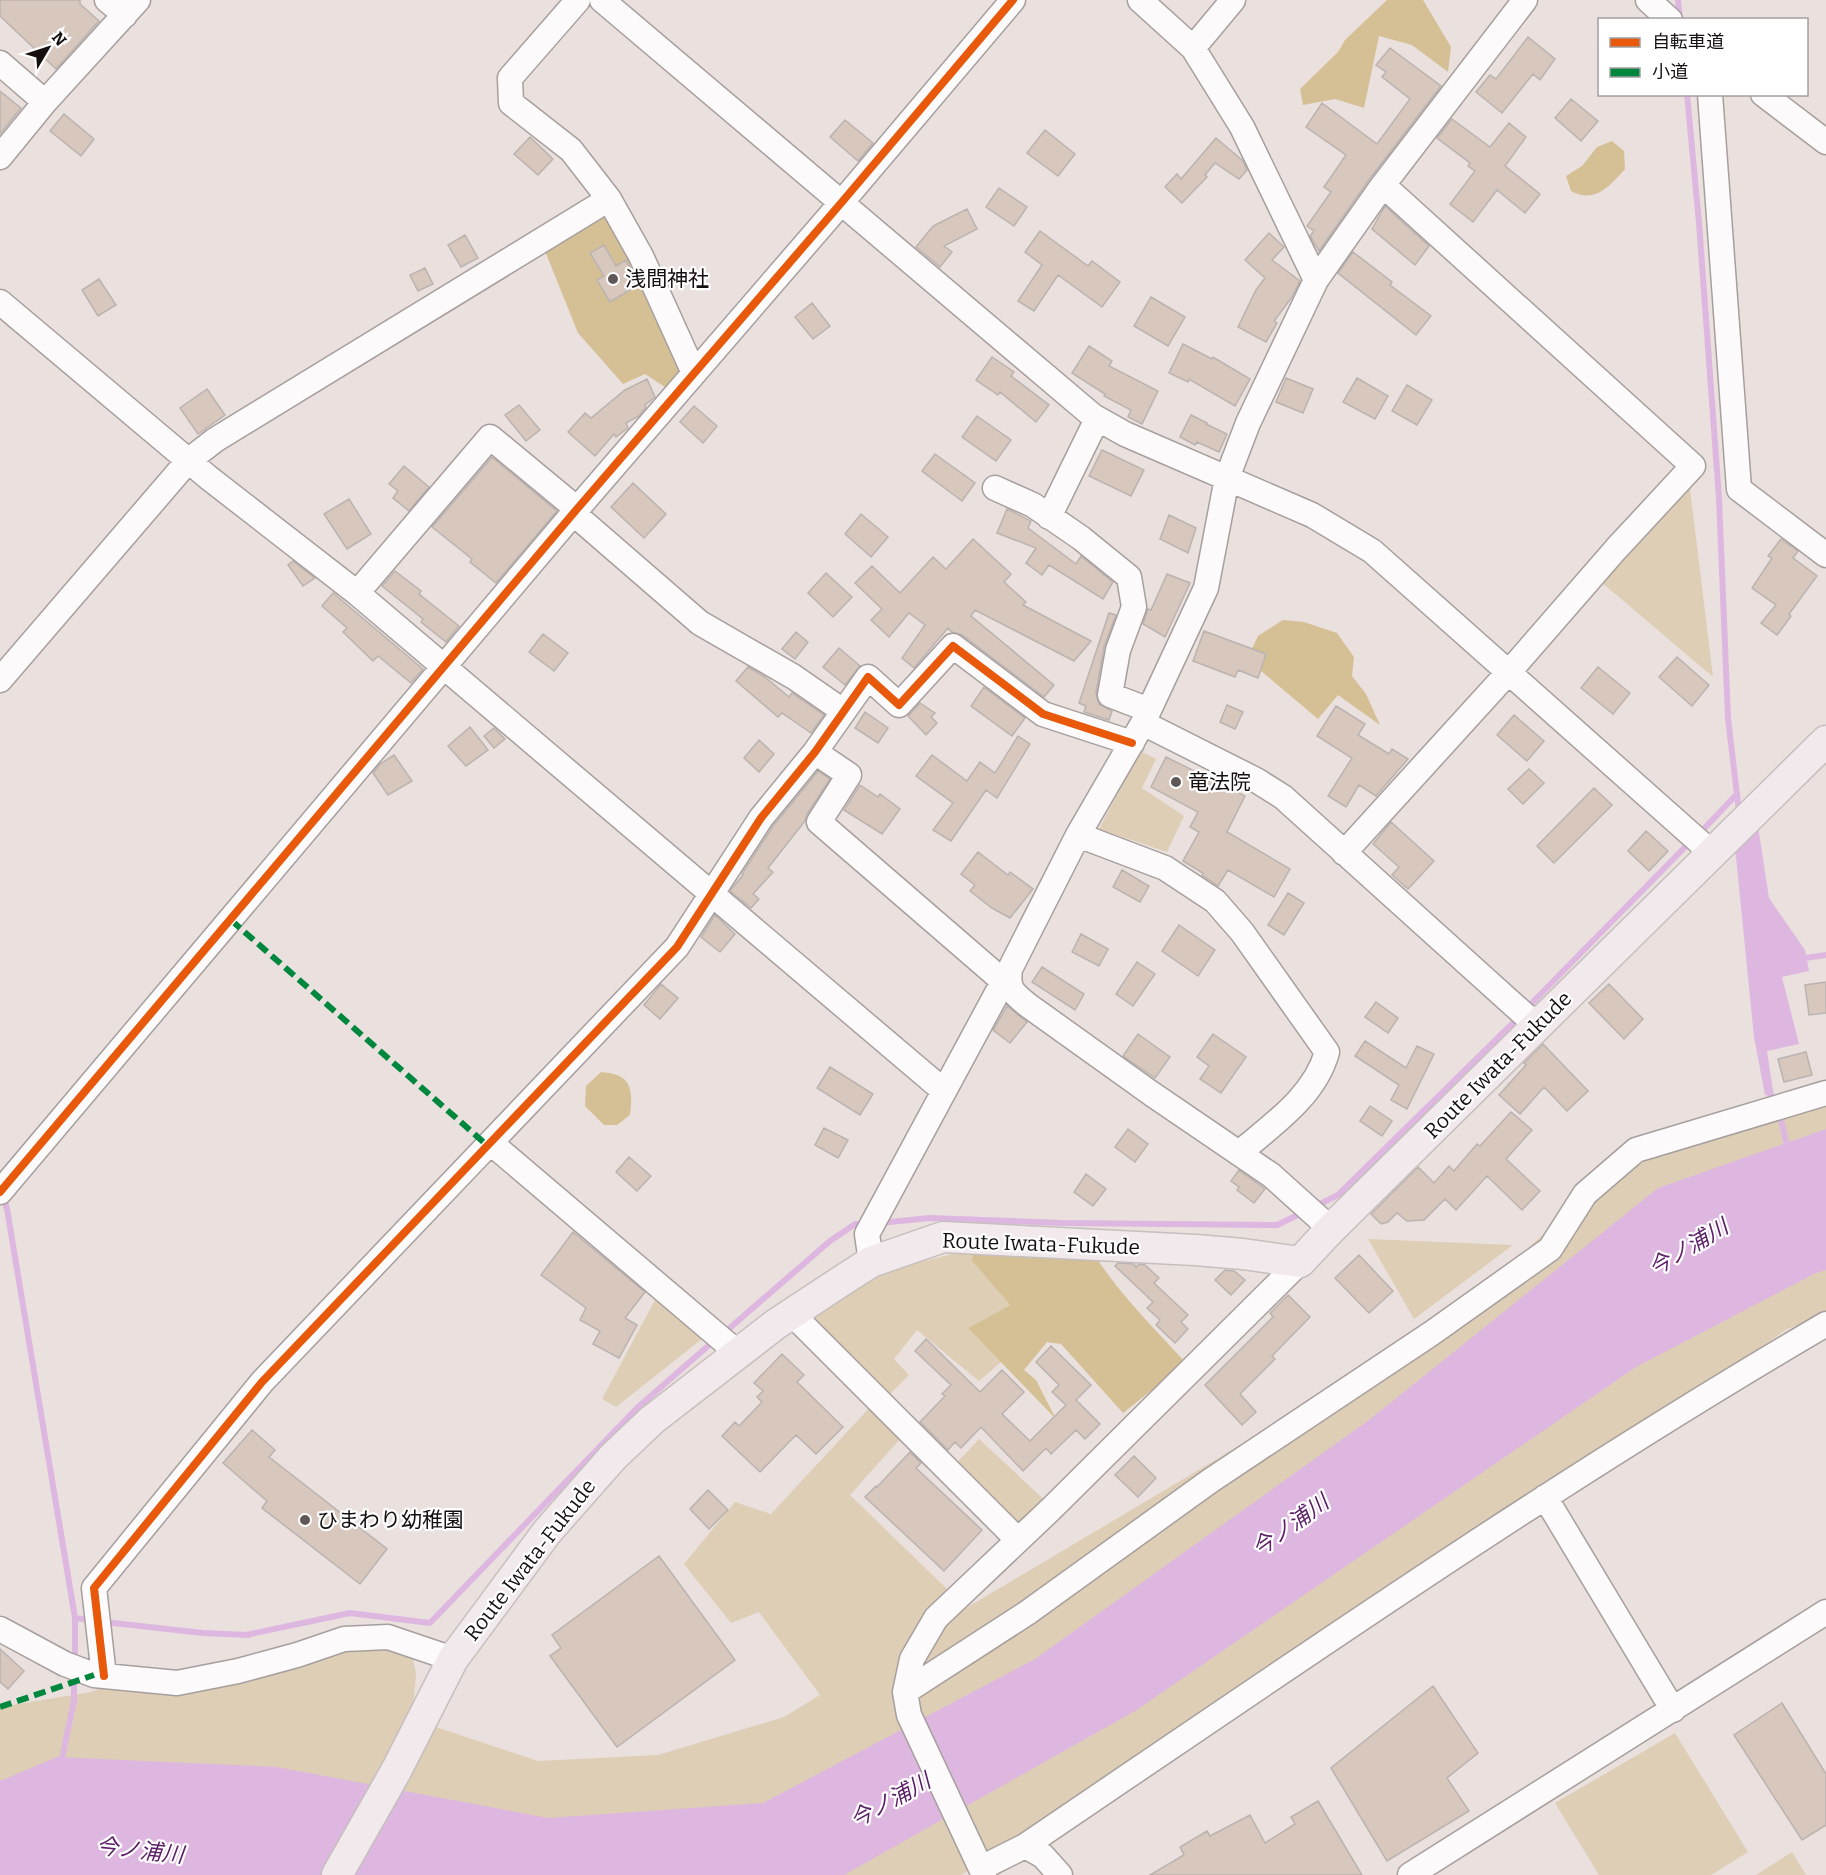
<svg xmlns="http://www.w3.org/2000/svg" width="1826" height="1875" font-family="Bitter,'Noto Sans JP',serif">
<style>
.green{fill:#ddceb5}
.forest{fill:#d5c095}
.water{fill:#deb7e1}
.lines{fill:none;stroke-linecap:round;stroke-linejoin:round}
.stream{stroke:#deb7e1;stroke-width:6}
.building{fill:#d8c7bc;stroke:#bab3b0;stroke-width:1.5}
.minor-casing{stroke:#a69f9d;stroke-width:27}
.major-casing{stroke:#c5bfbe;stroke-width:33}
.minor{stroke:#fcfafa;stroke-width:24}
.major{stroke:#f2e9ec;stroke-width:30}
.quiet{stroke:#00873e;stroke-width:6;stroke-dasharray:12 6;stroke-linecap:butt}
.cycleway-casing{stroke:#fff;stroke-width:11}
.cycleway{stroke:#e8590c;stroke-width:8}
.poi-dot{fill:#605857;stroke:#fff;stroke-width:2}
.labels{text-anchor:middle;stroke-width:4.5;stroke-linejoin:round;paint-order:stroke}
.poi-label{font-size:21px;fill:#160f0f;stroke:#fff;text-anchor:start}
.street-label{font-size:21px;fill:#160f0f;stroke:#fff}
.water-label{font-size:22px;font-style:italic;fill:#5d2068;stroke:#fff}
</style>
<rect width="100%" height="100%" fill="#eae0de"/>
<path class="green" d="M 1688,472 L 1713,677 L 1593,575 Z
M 1140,751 L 1156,759 L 1142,788 L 1184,816 L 1167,852 L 1099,829 Z
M 1826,1093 L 1826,1316 L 1787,1329 L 1561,1487 L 1111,1787 L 961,1875 L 0,1875 L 0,1707 L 91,1692 L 125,1678 L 410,1644 L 416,1674 L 412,1719 L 538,1761 L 658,1755 L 784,1717 L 820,1695 L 759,1612 L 731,1623 L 684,1564 L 735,1502 L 771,1514 L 873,1404 L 908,1430 L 850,1495 L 949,1591 L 909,1642 L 1446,1323 L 1636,1150 Z
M 1368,1239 L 1513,1245 L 1414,1319 Z
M 973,1249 L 972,1261 L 1010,1305 L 968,1328 L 1001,1362 L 979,1381 L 917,1330 L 894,1359 L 909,1375 L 881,1403 L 809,1321 L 836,1298 L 891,1269 Z
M 662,1287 L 712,1331 L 616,1407 L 602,1399 Z
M 979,1439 L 1052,1507 L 1014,1537 L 949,1471 Z
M 1675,1733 L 1748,1852 L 1711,1875 L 1599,1875 L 1555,1803 Z
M 1792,1852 L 1806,1875 L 1756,1875 Z"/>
<path class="forest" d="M 1387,0 L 1423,0 L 1451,47 L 1448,72 L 1412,45 L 1379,36 L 1364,108 L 1335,99 L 1303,105 L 1300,89 L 1338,52 L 1345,40 Z
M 1612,141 L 1624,151 L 1625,169 C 1610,186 1595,204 1571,191 L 1566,176 L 1582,166 L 1597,147 Z
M 609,199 L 691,365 L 671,391 L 645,374 L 623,384 L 578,333 L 545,251 Z
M 1283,620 L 1304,622 L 1337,633 L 1354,657 L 1352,676 L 1366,694 L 1380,725 L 1338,695 L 1318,719 L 1247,659 L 1258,636 Z
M 601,1072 C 632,1074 633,1089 630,1115 L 617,1125 L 604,1125 L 585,1106 L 586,1086 Z
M 973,1249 L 1093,1253 C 1121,1296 1152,1326 1186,1363 L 1123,1413 L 1061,1344 L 1047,1342 L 1024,1370 L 1036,1380 L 1056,1419 L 968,1328 L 1010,1305 L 972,1261 Z"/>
<path class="water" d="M 1758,826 L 1769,898 L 1805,950 L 1809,971 L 1782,977 L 1799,1044 L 1767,1051 L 1774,1097 L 1765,1095 L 1754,1037 L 1735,847 Z
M 1826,1129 L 1826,1270 L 1816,1273 L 1636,1367 L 1135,1711 L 844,1875 L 0,1875 L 0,1781 L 57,1757 L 277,1767 L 548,1818 L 763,1803 L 1035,1659 L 1369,1420 L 1658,1188 Z"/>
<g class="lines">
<path class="stream" d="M 1678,0 L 1680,20
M 1687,94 L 1699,223 L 1719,498 L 1728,718 L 1739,812
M 1698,835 L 1737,794
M 1799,959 L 1826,955
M 1525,1010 L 1690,842
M 1779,1112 L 1788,1149
M 3,1196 L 7,1209 L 75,1618 L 75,1663
M 1316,1206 L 1338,1195 L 1518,1018
M 879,1223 L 930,1218 L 1062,1223 L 1277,1225 L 1304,1212
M 724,1333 L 830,1241 L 855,1224 L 866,1224
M 75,1618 L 91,1620
M 104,1622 L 203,1633 L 248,1635 L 246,1635 L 350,1613 L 430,1623 L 637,1408 L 716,1339
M 61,1763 L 74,1701 L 74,1673"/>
</g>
<path class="building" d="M 0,0 L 80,0 L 80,4 L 99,21 L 56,69 L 0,16 Z
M 1528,37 L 1555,59 L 1540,80 L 1533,74 L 1502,113 L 1476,92 L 1490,75 L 1496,79 Z
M 1390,48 L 1441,86 L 1371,177 L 1319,251 L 1310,236 L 1314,231 L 1307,226 L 1331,192 L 1324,187 L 1346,155 L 1306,127 L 1322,103 L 1377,144 L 1410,99 L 1382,77 L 1386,72 L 1376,65 Z
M 0,91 L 21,108 L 0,134 Z
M 1571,99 L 1598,121 L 1581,141 L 1555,118 Z
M 64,114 L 94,139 L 81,156 L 50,131 Z
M 1452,119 L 1490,147 L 1509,123 L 1526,137 L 1505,166 L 1540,194 L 1525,213 L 1497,190 L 1473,222 L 1450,204 L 1475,171 L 1468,166 L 1470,163 L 1437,138 Z
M 845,120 L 873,143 L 858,161 L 830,137 Z
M 1045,130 L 1075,154 L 1058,176 L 1027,153 Z
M 530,137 L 553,159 L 538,175 L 514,154 Z
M 1216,138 L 1243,161 L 1247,170 L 1239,179 L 1215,163 L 1205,175 L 1207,177 L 1182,203 L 1165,187 L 1177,174 L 1181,179 Z
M 999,188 L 1027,207 L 1014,226 L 986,207 Z
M 1385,206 L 1429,246 L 1415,265 L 1372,229 Z
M 967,209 L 977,229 L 944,246 L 952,252 L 940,267 L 916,247 L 933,226 Z
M 1040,231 L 1088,266 L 1092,261 L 1120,282 L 1102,307 L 1058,275 L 1034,311 L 1018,301 L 1042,265 L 1025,252 Z
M 1269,233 L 1284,247 L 1272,260 L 1300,281 L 1292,297 L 1274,321 L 1277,323 L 1266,342 L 1238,327 L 1256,290 L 1265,278 L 1245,260 Z
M 465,235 L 478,258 L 461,267 L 448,245 Z
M 604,245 L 616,266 L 626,260 L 638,285 L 610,302 L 597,280 L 604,276 L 590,253 Z
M 1353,252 L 1392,282 L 1390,285 L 1431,316 L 1416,335 L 1338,273 Z
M 425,268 L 433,284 L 418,291 L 410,275 Z
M 99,279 L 116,305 L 98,316 L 82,290 Z
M 1151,297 L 1185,317 L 1168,346 L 1134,326 Z
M 812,303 L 830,326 L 813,339 L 795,317 Z
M 1183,344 L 1212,359 L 1213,357 L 1250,379 L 1235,406 L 1189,379 L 1188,382 L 1169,373 Z
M 1089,346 L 1112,361 L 1109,366 L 1158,391 L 1142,424 L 1128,417 L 1131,410 L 1104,396 L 1105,394 L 1072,373 Z
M 992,357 L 1014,372 L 1011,376 L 1049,405 L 1036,422 L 1000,392 L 998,395 L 976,380 Z
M 1286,378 L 1313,389 L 1303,413 L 1276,402 Z
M 1357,378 L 1388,396 L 1375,419 L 1343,402 Z
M 647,379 L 655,397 L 645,405 L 646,407 L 639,416 L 626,423 L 628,428 L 616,437 L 614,434 L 595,456 L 568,432 L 585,413 L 591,418 L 625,390 Z
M 1407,385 L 1432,400 L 1417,425 L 1392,411 Z
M 207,389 L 225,415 L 198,434 L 180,408 Z
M 519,405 L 540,430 L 526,441 L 505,415 Z
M 694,406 L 717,426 L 703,443 L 680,422 Z
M 1191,415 L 1207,423 L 1206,424 L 1227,434 L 1219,452 L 1197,442 L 1195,445 L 1180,437 Z
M 977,416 L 1011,440 L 996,461 L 962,437 Z
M 1102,450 L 1144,470 L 1131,496 L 1089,476 Z
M 935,454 L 975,483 L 962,501 L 922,471 Z
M 492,457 L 557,511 L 496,583 L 470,562 L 472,559 L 432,527 Z
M 404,466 L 429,487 L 409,511 L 393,498 L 398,491 L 389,484 Z
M 633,483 L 666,514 L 644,538 L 611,507 Z
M 349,499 L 371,534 L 347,549 L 324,514 Z
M 1007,509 L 1031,521 L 1028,528 L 1076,564 L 1081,556 L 1113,582 L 1103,599 L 1049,565 L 1042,575 L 1026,563 L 1036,548 L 997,533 Z
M 861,514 L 888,537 L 871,557 L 845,534 Z
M 1169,515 L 1196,528 L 1188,553 L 1160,539 Z
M 973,539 L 1011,574 L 1004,582 L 1026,602 L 1023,605 L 1091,641 L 1074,661 L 975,610 L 971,616 L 1054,685 L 1044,697 L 962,635 L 952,632 L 948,628 L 914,668 L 902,658 L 925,625 L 909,613 L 889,637 L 871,620 L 882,609 L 855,583 L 872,566 L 900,593 L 933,557 L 946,569 Z
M 1781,539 L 1798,551 L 1793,558 L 1817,576 L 1789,614 L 1791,616 L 1777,635 L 1761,623 L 1776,605 L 1752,588 L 1772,558 L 1768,556 Z
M 293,561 L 315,578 L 303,586 L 288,565 Z
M 395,571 L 421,591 L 419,594 L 459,626 L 446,642 L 421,622 L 423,619 L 382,586 Z
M 826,573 L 852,597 L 833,617 L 808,593 Z
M 1167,574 L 1190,583 L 1165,637 L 1143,624 L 1148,609 L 1151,610 Z
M 333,593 L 423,669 L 411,683 L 378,656 L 373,661 L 343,632 L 347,628 L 322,606 Z
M 1109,613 L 1116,615 L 1104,647 L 1096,693 L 1099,704 L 1112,711 L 1109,720 L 1084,712 L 1086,706 L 1079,703 Z
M 1204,631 L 1266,654 L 1258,678 L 1238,670 L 1235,677 L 1193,661 Z
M 796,632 L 808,642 L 795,659 L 782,649 Z
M 543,634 L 568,653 L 554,671 L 529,652 Z
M 839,648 L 860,666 L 845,685 L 823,667 Z
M 1677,657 L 1709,685 L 1692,706 L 1659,677 Z
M 748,667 L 765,677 L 789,697 L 792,693 L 824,715 L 811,733 L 782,713 L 778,717 L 736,681 Z
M 1598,667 L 1630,693 L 1613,714 L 1581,688 Z
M 984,687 L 1025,718 L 1012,736 L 971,706 Z
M 920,703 L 935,713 L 931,717 L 937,723 L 926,735 L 908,716 Z
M 1227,705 L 1243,712 L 1235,729 L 1220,722 Z
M 1336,706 L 1365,724 L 1358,735 L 1389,754 L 1392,749 L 1408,759 L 1376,796 L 1359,785 L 1346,807 L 1328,796 L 1352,758 L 1317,736 Z
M 865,712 L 888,728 L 878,743 L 855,728 Z
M 1514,715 L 1544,741 L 1527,761 L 1497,735 Z
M 470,727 L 488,750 L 466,766 L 448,746 Z
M 494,728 L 505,739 L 494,748 L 484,736 Z
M 1018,736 L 1030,744 L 997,798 L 986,790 L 951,841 L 933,830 L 953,803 L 916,776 L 932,755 L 967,781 L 980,762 L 995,773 Z
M 759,740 L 774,754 L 759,772 L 744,758 Z
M 394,755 L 412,781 L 388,795 L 373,773 L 380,764 Z
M 1166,757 L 1245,796 L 1227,832 L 1290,869 L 1274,897 L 1228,870 L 1218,886 L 1202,875 L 1203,873 L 1183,861 L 1199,832 L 1190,827 L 1198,812 L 1151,787 Z
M 1529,769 L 1544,783 L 1523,804 L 1508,789 Z
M 818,771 L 830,779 L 807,814 L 805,821 L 768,868 L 773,872 L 753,894 L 759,899 L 751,908 L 730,891 L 743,875 L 742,874 L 773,826 Z
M 860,785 L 878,797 L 880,794 L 900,809 L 882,834 L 844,810 Z
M 1594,788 L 1612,805 L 1554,863 L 1537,846 Z
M 1391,822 L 1434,861 L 1408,889 L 1392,875 L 1399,867 L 1373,844 Z
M 1646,831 L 1668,851 L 1649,871 L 1628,851 Z
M 978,852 L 1008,875 L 1010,872 L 1033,889 L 1010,918 L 992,908 L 970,891 L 975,885 L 961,874 Z
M 1122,870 L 1149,886 L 1140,902 L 1113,887 Z
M 1288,893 L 1304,903 L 1284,935 L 1268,925 Z
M 715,915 L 735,934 L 720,952 L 701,937 Z
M 1179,925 L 1215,950 L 1198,976 L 1162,951 Z
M 1081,934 L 1108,949 L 1099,966 L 1072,952 Z
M 1137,962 L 1155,974 L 1133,1006 L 1116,994 Z
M 1042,967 L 1084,994 L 1075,1010 L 1032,982 Z
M 1826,982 L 1826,1013 L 1809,1015 L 1805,985 Z
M 661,984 L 678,998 L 660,1019 L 644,1005 Z
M 1609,984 L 1643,1019 L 1624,1039 L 1589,1003 Z
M 1376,1002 L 1398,1018 L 1388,1033 L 1365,1017 Z
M 1007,1006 L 1027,1022 L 1010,1043 L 993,1030 Z
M 1138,1034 L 1170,1057 L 1155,1078 L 1123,1056 Z
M 1213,1034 L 1246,1057 L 1221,1093 L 1200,1079 L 1209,1066 L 1197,1057 Z
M 1365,1041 L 1406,1068 L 1417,1046 L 1434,1054 L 1407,1109 L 1391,1100 L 1399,1085 L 1355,1056 Z
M 1543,1044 L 1588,1091 L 1567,1111 L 1544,1087 L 1520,1114 L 1499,1095 L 1526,1065 L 1524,1063 Z
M 1806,1052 L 1812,1075 L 1784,1082 L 1778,1059 Z
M 830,1067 L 873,1094 L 860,1115 L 817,1088 Z
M 1370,1106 L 1392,1121 L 1382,1136 L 1360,1121 Z
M 1511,1112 L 1532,1130 L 1506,1159 L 1540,1191 L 1522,1210 L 1487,1176 L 1456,1210 L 1445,1199 L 1424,1220 L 1407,1221 L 1397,1213 L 1388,1222 L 1381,1224 L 1371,1214 L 1418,1167 L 1434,1183 L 1449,1166 L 1454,1171 L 1477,1144 L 1480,1146 Z
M 824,1128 L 848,1140 L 838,1158 L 815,1145 Z
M 1128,1129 L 1148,1144 L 1135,1162 L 1115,1147 Z
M 629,1157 L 651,1176 L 637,1191 L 616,1172 Z
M 1239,1170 L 1265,1189 L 1254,1203 L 1237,1190 L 1239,1187 L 1231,1181 Z
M 1086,1174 L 1106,1189 L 1093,1206 L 1074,1192 Z
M 573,1232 L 645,1292 L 625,1318 L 637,1325 L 619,1358 L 593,1344 L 600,1331 L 580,1320 L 586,1308 L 541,1275 Z
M 1359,1255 L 1393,1291 L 1369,1313 L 1335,1278 Z
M 1118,1263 L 1134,1264 L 1136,1267 L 1139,1264 L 1145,1265 L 1159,1278 L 1154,1283 L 1188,1315 L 1181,1322 L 1188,1329 L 1175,1343 L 1156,1325 L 1160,1320 L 1147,1308 L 1153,1302 L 1115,1266 Z
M 1225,1270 L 1234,1271 L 1245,1280 L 1231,1295 L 1215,1280 Z
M 1288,1295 L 1310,1317 L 1272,1356 L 1275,1359 L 1240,1394 L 1256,1412 L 1242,1425 L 1205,1385 L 1273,1317 L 1270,1313 Z
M 926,1339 L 980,1392 L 1002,1370 L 1024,1392 L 1002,1414 L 1030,1441 L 1066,1405 L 1052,1392 L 1059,1385 L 1036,1362 L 1051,1346 L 1091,1385 L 1076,1400 L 1100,1424 L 1085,1439 L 1076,1430 L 1051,1454 L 1046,1448 L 1023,1471 L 981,1427 L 961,1448 L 955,1442 L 948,1450 L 920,1422 L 945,1396 L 942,1394 L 951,1385 L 915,1351 Z
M 782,1354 L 804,1375 L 797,1382 L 843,1427 L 816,1454 L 796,1435 L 760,1472 L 722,1436 L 735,1422 L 739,1426 L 762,1402 L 757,1397 L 763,1391 L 754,1383 Z
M 252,1430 L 275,1450 L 269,1457 L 387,1549 L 360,1584 L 262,1508 L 267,1501 L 223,1463 Z
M 910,1452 L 921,1463 L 916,1468 L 982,1530 L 944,1571 L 865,1497 L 876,1486 L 877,1487 Z
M 1134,1456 L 1156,1478 L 1138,1497 L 1115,1475 Z
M 708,1490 L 728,1510 L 709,1529 L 690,1509 Z
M 659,1556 L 735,1660 L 617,1747 L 550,1656 L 561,1648 L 552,1635 Z
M 0,1649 L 24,1671 L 8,1689 L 0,1682 Z
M 1433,1686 L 1478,1753 L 1447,1778 L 1469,1811 L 1387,1861 L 1331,1768 Z
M 1782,1703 L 1826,1774 L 1826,1825 L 1802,1840 L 1734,1735 Z
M 1318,1801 L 1362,1875 L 1150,1875 L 1184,1855 L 1180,1847 L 1207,1831 L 1210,1836 L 1250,1815 L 1265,1843 L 1295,1824 L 1291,1817 Z"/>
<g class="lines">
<g class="minor-casing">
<path id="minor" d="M 107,0 L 125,15
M 602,0 L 1093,416 L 1125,434 L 1312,515 L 1372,551 L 1712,853
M 1140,0 L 1193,48 L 1242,127 L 1316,280
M 1648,0 L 1670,20
M 1193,48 L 1233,0
M 0,63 L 45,102
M 1710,94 L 1739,489 L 1826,555
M 1763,94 L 1826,142
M 0,157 L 45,102 L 138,0
M 609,199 L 641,256 L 694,373
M 0,302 L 209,478 L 357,593 L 944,1091
M 995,488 L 1033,505 L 1081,538 L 1129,577 L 1134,607 L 1118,650 L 1110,695 L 1149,710
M 573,513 L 700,623 L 794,677 L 843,711
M 1049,517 L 1097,419
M 357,593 L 490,437 L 577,509
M 0,680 L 188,461 L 215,440 L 609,199 L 571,150 L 511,103 L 510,78 L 578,0
M 1143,723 L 1256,780 L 1283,797 L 1537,1026
M 815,752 L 849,775 L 819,822 L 1003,981
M 1078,835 L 1165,868 L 1215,901 L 1242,932 L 1327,1052 C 1315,1096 1272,1125 1239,1153
M 1344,853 L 1516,664 L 1616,549 L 1693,466 L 1383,185
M 491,1143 L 738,1353
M 0,1192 L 577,509 L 842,202 L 1013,0
M 1331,1229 L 1271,1175 L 1152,1094 L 1029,1006 C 1014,994 1007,990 1010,969 L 1078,835 L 1143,723 L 1206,588 L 1227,478 L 1248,423 L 1316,280 L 1383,185 L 1525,0
M 871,1262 L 867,1234 L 1010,969
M 791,1313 L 1018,1540
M 1545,1497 L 1673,1710
M 0,1629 L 65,1664 L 94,1675 L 177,1683 L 238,1671 L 297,1655 L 344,1639 L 388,1637 L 453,1659
M 104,1676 L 94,1588 L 262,1382 L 677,947 L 761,818 L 815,752 L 868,677 L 899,705 L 953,646 L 1043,714 L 1132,743
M 905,1692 L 1027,1613 L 1210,1481 L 1432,1333 L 1550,1249 L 1585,1194 L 1636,1150 L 1826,1093
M 1025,1846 L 1043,1856 L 1060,1875
M 981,1868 L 1025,1846 C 1289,1667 1551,1485 1826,1324
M 984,1875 L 909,1715 L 905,1692 L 912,1659 L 936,1618 L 1050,1510 L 1300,1262
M 1410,1875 L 1826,1612"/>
</g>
<g class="major-casing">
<path id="major" d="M 337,1875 L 396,1771 L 453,1659 L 547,1532 L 613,1457 L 652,1420 L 776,1324 L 846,1278 L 871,1262 L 943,1237 L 1195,1250 L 1243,1254 L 1300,1262 L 1331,1229 L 1826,741"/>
</g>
<use href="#minor" class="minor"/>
<use href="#major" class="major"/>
<path class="quiet" d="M 231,920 L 488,1146
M 0,1707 L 94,1675"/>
<g class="cycleway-casing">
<path id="cycleway" d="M 0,1192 L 577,509 L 842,202 L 1013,0
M 104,1676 L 94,1588 L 262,1382 L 677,947 L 761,818 L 815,752 L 868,677 L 899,705 L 953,646 L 1043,714 L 1132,743"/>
</g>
<use href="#cycleway" class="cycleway"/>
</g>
<g class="poi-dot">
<circle cx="613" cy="279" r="6"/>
<circle cx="1176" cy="782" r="6"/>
<circle cx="305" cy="1520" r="6"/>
</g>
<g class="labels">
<g class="poi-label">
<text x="625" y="286">浅間神社</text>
<text x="1188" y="789">竜法院</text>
<text x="317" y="1527">ひまわり幼稚園</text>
</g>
<g class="street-label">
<text transform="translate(1498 1065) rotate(-45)" y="7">Route Iwata-Fukude</text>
<text transform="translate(1041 1244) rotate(2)" y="7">Route Iwata-Fukude</text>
<text transform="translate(530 1560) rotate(-52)" y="7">Route Iwata-Fukude</text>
</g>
<g class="water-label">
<text transform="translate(1688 1247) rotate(-31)" y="8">今ノ浦川</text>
<text transform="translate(1290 1525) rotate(-36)" y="8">今ノ浦川</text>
<text transform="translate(890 1800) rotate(-29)" y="8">今ノ浦川</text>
<text transform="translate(140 1850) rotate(6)" y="8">今ノ浦川</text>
</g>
</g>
<rect x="1598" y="18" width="210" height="78" fill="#ffffff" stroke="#a29f9f" stroke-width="1.5"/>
<rect x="1610" y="38" width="30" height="9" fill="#e8590c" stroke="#a29f9f" stroke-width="1.5"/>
<text x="1652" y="48" font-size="18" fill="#160f0f">自転車道</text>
<rect x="1610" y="68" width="30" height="9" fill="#00873e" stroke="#a29f9f" stroke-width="1.5"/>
<text x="1652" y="78" font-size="18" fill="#160f0f">小道</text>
<g transform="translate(48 48) rotate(51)" stroke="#ffffff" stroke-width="4.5" paint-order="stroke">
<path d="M0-4.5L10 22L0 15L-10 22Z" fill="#160f0f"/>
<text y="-9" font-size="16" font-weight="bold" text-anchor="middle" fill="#160f0f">N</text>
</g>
</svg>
